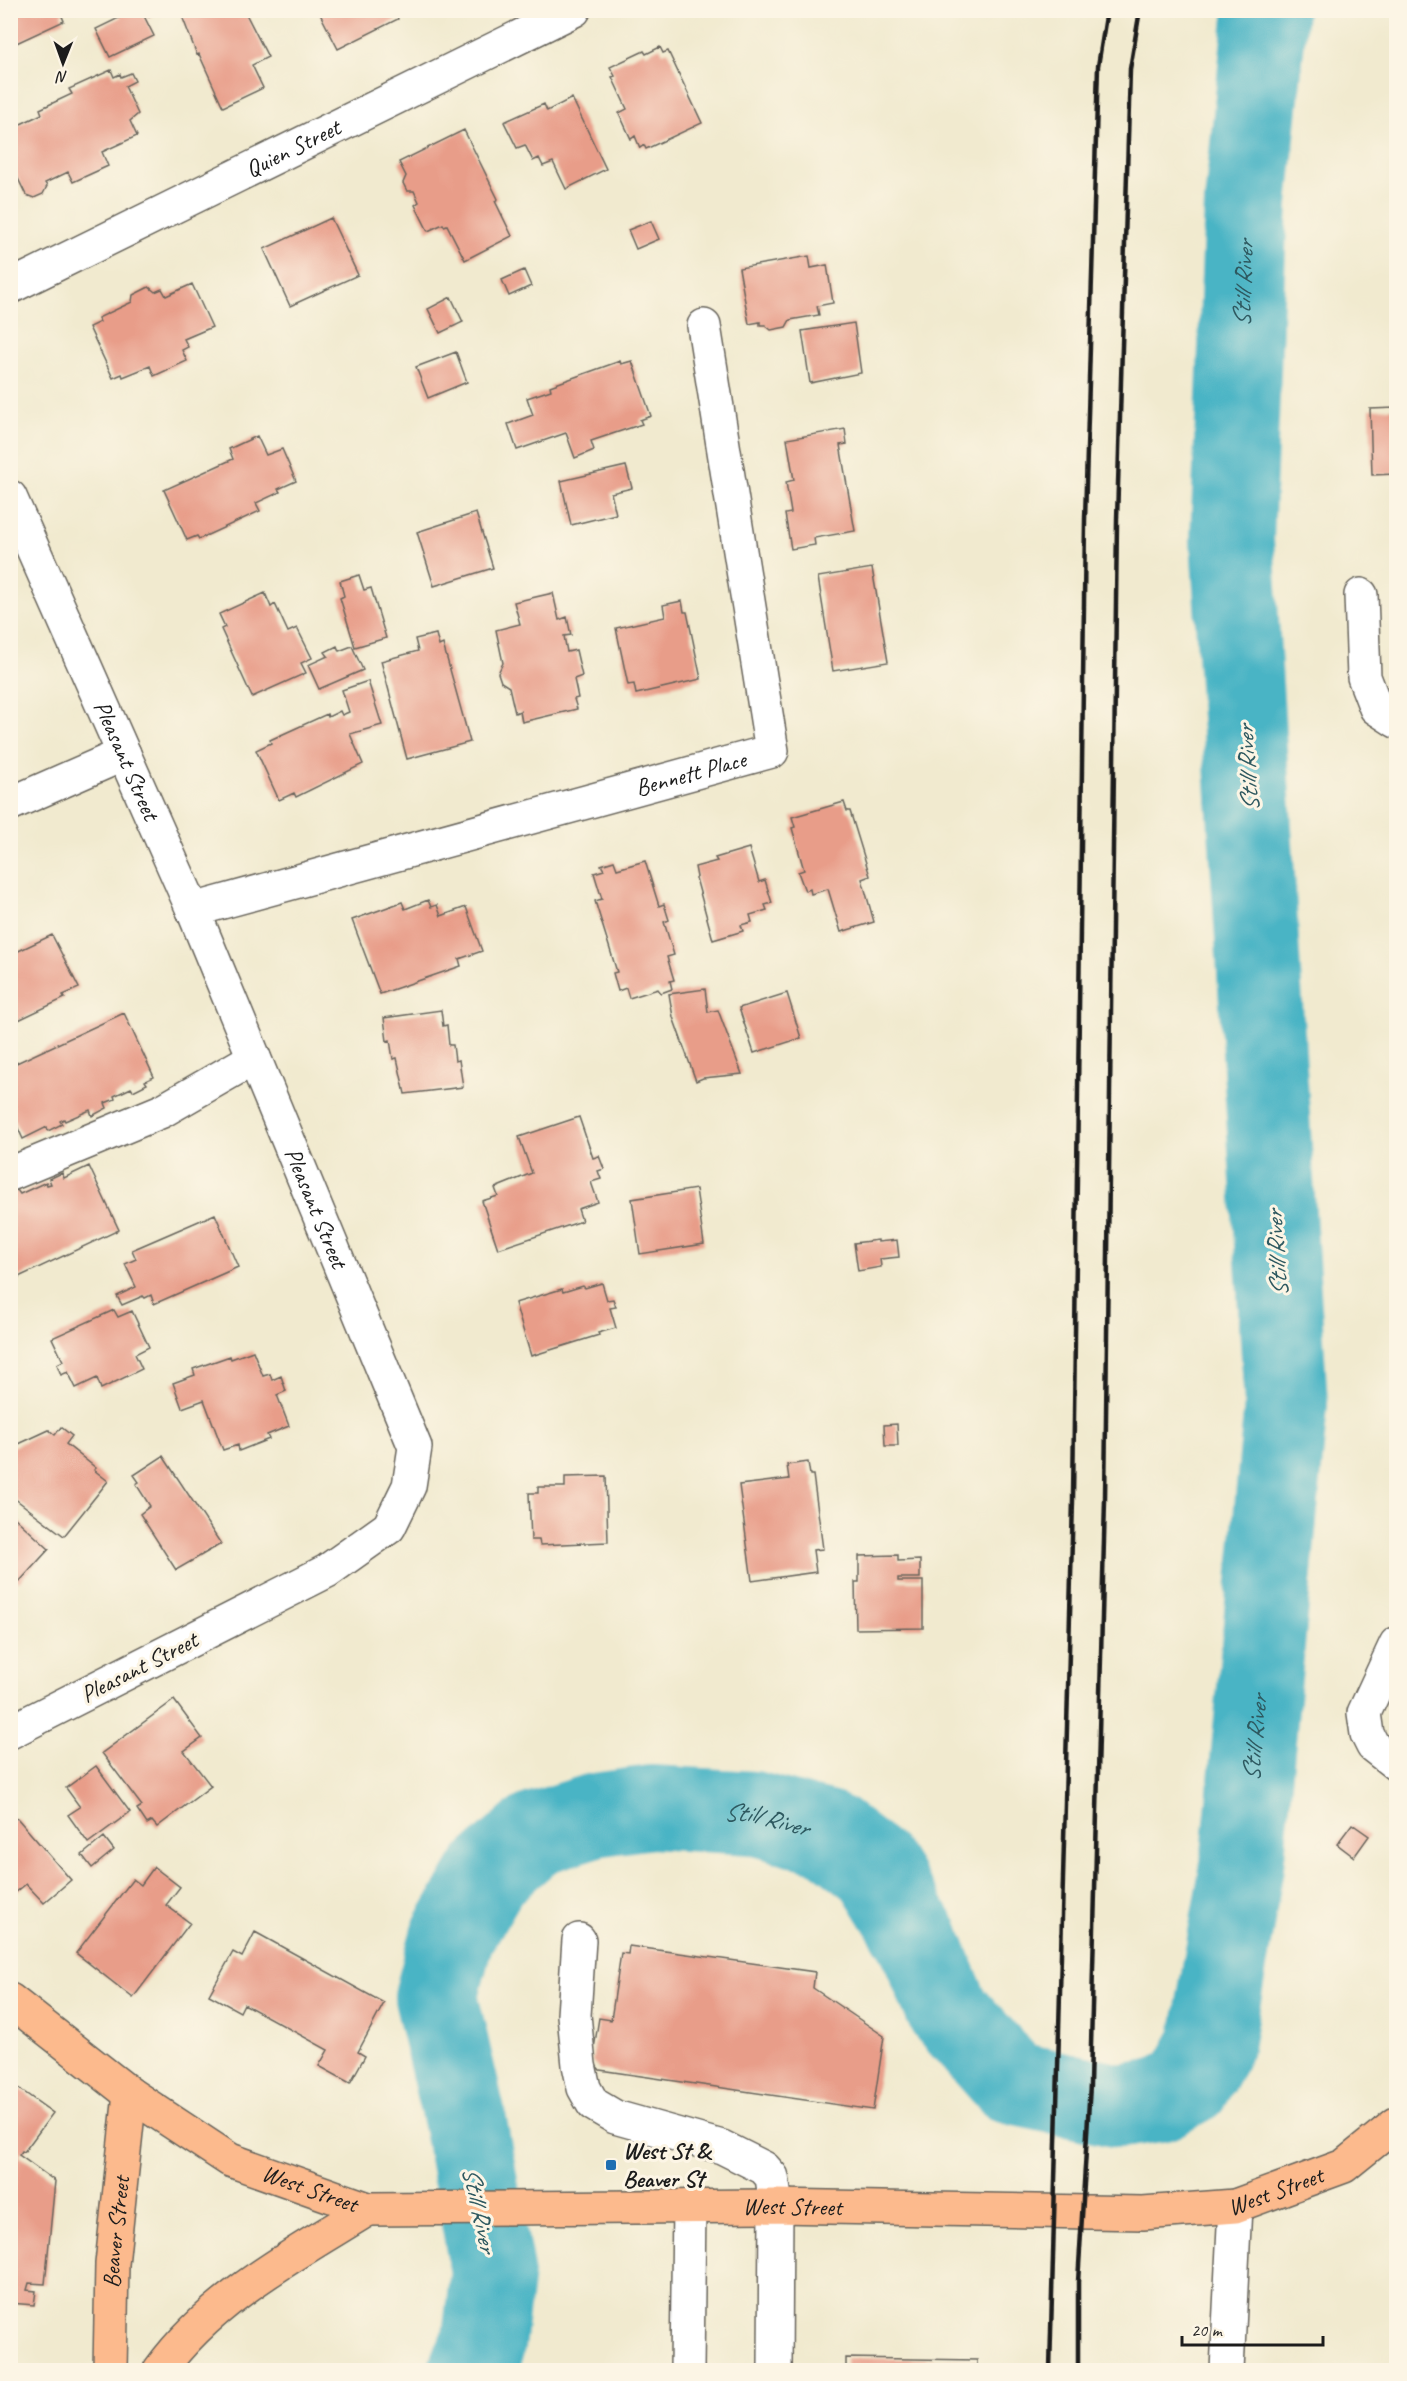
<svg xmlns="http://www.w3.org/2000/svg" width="1407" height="2381" font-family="Caveat,sans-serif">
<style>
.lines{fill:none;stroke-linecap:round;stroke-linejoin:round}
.river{stroke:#48b4c5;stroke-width:84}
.building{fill:#e89d89}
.minor-casing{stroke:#67645b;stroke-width:36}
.major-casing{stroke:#67645b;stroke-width:36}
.minor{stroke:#fff;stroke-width:33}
.major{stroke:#fcba8d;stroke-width:33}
.rail{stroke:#1c1c1c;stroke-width:4.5}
.poi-dot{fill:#1f6fb2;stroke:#fcf5e5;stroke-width:2}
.labels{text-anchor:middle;stroke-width:6;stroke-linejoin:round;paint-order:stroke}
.street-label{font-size:24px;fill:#1c1c1c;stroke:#fcf5e5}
.poi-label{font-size:24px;font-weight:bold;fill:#1c1c1c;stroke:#fcf5e5;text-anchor:start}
.water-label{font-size:26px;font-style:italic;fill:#2e5960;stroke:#fcf5e5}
</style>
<rect width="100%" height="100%" fill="#fcf5e5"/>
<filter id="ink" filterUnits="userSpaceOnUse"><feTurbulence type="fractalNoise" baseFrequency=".0167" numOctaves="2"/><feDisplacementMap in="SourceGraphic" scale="12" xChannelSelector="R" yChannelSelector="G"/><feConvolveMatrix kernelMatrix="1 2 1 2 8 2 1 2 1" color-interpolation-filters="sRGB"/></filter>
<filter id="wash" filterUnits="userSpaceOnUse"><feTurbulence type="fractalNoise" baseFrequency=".008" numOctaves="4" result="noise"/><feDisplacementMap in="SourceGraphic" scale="24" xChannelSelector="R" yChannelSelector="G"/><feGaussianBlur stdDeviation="1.35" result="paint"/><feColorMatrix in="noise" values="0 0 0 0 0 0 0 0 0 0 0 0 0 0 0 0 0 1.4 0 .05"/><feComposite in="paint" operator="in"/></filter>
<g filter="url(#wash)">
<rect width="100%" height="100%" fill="#f1eacf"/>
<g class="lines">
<path class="river" id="s1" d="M 470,2370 L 483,2345 L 492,2271 L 465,2122 L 436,1997 L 452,1937 L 489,1874 L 535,1834 L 595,1815 L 651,1807 L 753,1813 L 830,1834 L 875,1869 L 919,1940 L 948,2011 L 1012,2083 L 1120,2106 L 1159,2100 L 1189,2084 L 1211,2045 L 1242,1866 L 1286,1404 L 1232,540 L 1246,203 L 1266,10"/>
</g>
<g id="blocks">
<path class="building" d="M 10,10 L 67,10 L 61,14 L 64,21 L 10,46 Z
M 118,10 L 131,10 L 132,12 L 141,10 L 154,36 L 110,57 L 96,29 L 121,17 Z
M 145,10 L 161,10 L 149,17 Z
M 195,10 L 244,10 L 268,57 L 252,65 L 263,88 L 223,107 L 199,54 L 197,55 L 182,16 Z
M 318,10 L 394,10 L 398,19 L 338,49 Z
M 660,47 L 663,53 L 668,51 L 702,123 L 646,149 L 644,145 L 640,148 L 635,136 L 631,139 L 619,113 L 627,109 L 612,77 L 615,76 L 610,67 L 644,51 L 646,54 Z
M 111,70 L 114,77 L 120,74 L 121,77 L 131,73 L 135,81 L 125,86 L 138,114 L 130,121 L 137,136 L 102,152 L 108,166 L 73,182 L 68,172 L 45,183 L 47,186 L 43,194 L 34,198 L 26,195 L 10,162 L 10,129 L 42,114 L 40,109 L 72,94 L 69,89 Z
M 572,98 L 606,169 L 566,189 L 553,162 L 543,166 L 539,158 L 533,161 L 525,145 L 517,148 L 504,122 L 544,104 L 547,111 Z
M 464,130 L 498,199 L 495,201 L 512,236 L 465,260 L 447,225 L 444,226 L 443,224 L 428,231 L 415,205 L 419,202 L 414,191 L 407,191 L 403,183 L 406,176 L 399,162 Z
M 331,218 L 358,275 L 290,306 L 264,249 Z
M 651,221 L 659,239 L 636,249 L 628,230 Z
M 809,256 L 811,268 L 827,265 L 833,303 L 817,306 L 819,315 L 790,320 L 786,327 L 771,330 L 765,325 L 760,325 L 760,322 L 749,324 L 739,268 Z
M 524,270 L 531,286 L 509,296 L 502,280 Z
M 192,284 L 212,327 L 184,339 L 188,347 L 182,350 L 187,361 L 154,376 L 150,366 L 123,377 L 122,374 L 113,378 L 89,327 L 100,322 L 98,318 L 132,302 L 133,295 L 149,287 L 155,292 L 162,289 L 166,296 Z
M 451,297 L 463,322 L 440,333 L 428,309 Z
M 854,323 L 861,373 L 810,383 L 802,331 Z
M 456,352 L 467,382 L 428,398 L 416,367 Z
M 620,361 L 621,364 L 632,361 L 651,416 L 640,420 L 642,424 L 591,441 L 594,450 L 575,458 L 566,433 L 517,450 L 508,424 L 533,415 L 527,398 L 551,390 L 550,386 Z
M 1396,408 L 1396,474 L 1372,475 L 1370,409 Z
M 845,429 L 847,444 L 840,445 L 855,531 L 814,538 L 815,545 L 791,549 L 785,514 L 791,513 L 786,482 L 794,480 L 787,439 Z
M 257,436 L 266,455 L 282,449 L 296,481 L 278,489 L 280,492 L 256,503 L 260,511 L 199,539 L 197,536 L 187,540 L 164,490 L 233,459 L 229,449 Z
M 626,466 L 632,488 L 611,493 L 616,514 L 571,525 L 561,481 Z
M 476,513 L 493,568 L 434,586 L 417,532 Z
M 872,568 L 888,662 L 833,671 L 818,577 Z
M 359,575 L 364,590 L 371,588 L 386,638 L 355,647 L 340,598 L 344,596 L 340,581 Z
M 265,593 L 271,607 L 275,604 L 288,632 L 297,628 L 312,658 L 301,663 L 306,673 L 252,697 L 221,629 L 225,627 L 219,614 Z
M 553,593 L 559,620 L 567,617 L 571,635 L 564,636 L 567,652 L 576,650 L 582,676 L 574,679 L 578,698 L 574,699 L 577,709 L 522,722 L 520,711 L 515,713 L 509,687 L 501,682 L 498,673 L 503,663 L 496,630 L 520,624 L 514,602 Z
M 682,601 L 684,612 L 687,612 L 701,679 L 636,694 L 634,684 L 628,685 L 616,628 L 665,617 L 663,605 Z
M 436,634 L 439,646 L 443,644 L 470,742 L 407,759 L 381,661 L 418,651 L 415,639 Z
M 337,646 L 339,651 L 352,646 L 363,670 L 319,689 L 308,665 L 328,656 L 325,652 Z
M 368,681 L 382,725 L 350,734 L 363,764 L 296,797 L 294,793 L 279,800 L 256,750 L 271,743 L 270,740 L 327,714 L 328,717 L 340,711 L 342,715 L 349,712 L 342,690 Z
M 844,802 L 847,811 L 850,811 L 870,876 L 862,879 L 874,922 L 841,932 L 828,889 L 811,894 L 810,889 L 805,891 L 798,872 L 804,870 L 792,828 L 795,827 L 792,817 Z
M 749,848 L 759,882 L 765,880 L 772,903 L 765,905 L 767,910 L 750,915 L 752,922 L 741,925 L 743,931 L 713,940 L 696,878 L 697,877 L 695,867 L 717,861 L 715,858 Z
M 614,861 L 617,869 L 645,861 L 659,906 L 664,904 L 669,920 L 664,922 L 674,955 L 667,957 L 674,980 L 670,981 L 672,989 L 661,993 L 658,989 L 629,998 L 626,988 L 618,991 L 613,973 L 617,972 L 595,901 L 602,899 L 594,873 L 604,870 L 601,865 Z
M 428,900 L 431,907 L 437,905 L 441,916 L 466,907 L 482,951 L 459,959 L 461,966 L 380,994 L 352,920 L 402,902 L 405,909 Z
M 52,935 L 79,988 L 63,995 L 65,998 L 10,1024 L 10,955 Z
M 705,989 L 708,1012 L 718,1010 L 742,1074 L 703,1078 L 696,1081 L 673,1017 L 669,994 Z
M 787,993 L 801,1038 L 754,1053 L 739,1008 Z
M 441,1010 L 443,1026 L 447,1025 L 449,1045 L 453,1045 L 455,1061 L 459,1060 L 463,1087 L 405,1094 L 397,1058 L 393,1059 L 390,1040 L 387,1041 L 384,1018 Z
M 124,1013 L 154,1077 L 145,1081 L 147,1084 L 133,1091 L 131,1088 L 114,1096 L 115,1099 L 105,1103 L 107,1108 L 92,1116 L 90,1110 L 65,1121 L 64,1119 L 60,1121 L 62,1124 L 48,1131 L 47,1127 L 23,1139 L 10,1111 L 10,1066 Z
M 579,1117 L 593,1158 L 599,1156 L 604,1169 L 598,1171 L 601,1179 L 591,1182 L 598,1202 L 578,1209 L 582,1221 L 498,1249 L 482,1201 L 498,1196 L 495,1188 L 532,1173 L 519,1137 Z
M 89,1166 L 119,1230 L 10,1281 L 10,1192 L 17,1190 L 20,1194 L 46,1182 L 47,1185 L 51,1184 L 49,1179 L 62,1173 L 64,1178 Z
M 696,1189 L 704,1244 L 640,1254 L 632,1199 Z
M 215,1214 L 238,1267 L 154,1304 L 151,1295 L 145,1298 L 143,1296 L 122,1305 L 117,1296 L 136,1287 L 125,1264 L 136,1259 L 132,1250 Z
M 878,1240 L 878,1242 L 897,1240 L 899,1257 L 880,1259 L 881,1267 L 858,1271 L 854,1243 Z
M 602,1283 L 607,1300 L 613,1299 L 616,1307 L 610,1308 L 616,1328 L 598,1333 L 599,1335 L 531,1356 L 515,1303 L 562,1289 L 563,1292 L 583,1286 L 585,1288 Z
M 114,1310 L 118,1317 L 132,1311 L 149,1347 L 135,1354 L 142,1369 L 101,1389 L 97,1378 L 76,1388 L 68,1372 L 61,1375 L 57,1364 L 63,1361 L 52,1338 Z
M 253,1351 L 263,1376 L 270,1374 L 272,1380 L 281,1376 L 286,1391 L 277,1395 L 289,1426 L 267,1435 L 269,1439 L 239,1451 L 238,1445 L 223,1450 L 204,1400 L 182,1408 L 173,1383 L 195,1375 L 193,1369 L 230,1356 L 231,1359 Z
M 897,1424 L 898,1446 L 885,1446 L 884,1425 Z
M 61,1427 L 72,1436 L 66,1444 L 96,1468 L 94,1470 L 108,1481 L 64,1536 L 10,1495 L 10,1448 L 49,1430 L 55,1435 Z
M 163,1456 L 221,1544 L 176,1570 L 140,1514 L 150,1506 L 136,1484 L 139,1482 L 134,1475 Z
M 808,1462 L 810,1475 L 813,1475 L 823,1549 L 813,1550 L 816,1572 L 752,1581 L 739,1485 L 789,1479 L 787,1465 Z
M 606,1476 L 608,1542 L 540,1545 L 539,1540 L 531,1540 L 529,1493 L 538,1493 L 538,1487 L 565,1487 L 565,1477 Z
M 15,1518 L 49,1549 L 19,1582 L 10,1574 L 10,1523 Z
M 898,1555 L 898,1561 L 920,1560 L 920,1578 L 898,1578 L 898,1581 L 923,1581 L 923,1628 L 856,1629 L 855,1582 L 859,1582 L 859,1556 Z
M 174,1700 L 202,1738 L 184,1751 L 211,1786 L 157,1827 L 152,1821 L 147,1824 L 137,1809 L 142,1806 L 102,1753 Z
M 96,1766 L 130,1812 L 88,1843 L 68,1815 L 80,1807 L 66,1788 Z
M 17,1818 L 71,1880 L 44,1903 L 26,1884 L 15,1893 L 10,1887 L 10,1823 Z
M 1352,1824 L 1369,1836 L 1354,1857 L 1337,1844 Z
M 104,1837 L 114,1850 L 92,1868 L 82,1855 Z
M 154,1867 L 180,1887 L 166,1905 L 190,1923 L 133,1998 L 76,1953 L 133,1879 L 141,1885 Z
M 255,1932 L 384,2003 L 358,2052 L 365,2056 L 350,2083 L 319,2066 L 328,2050 L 244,2004 L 240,2012 L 209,1995 L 233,1952 L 242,1957 Z
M 629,1946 L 815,1972 L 813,1988 L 884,2036 L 873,2110 L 600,2070 L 592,2061 L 599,2018 L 611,2020 L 621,1953 L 628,1954 Z
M 10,2082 L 53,2113 L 24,2152 L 22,2151 L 19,2155 L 55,2181 L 45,2284 L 29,2283 L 27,2290 L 36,2291 L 34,2305 L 10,2303 Z
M 846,2358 L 977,2360 L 977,2370 L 846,2370 Z"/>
</g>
</g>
<g filter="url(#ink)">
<use href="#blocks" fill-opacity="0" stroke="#67645b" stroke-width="1.5"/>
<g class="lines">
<g class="minor-casing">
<g id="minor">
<path id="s2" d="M 10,287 L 574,10"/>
<path id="s3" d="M 10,497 L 193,910 L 415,1447 L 409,1486 L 389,1527 L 327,1571 L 10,1732"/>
<path d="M 1361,595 L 1364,677 L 1376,708 L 1396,721"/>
<path d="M 10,804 L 124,754"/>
<path id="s4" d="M 193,910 L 772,751 L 704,326"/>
<path d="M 10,1174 L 162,1111 L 254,1058"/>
<path d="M 1396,1644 L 1364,1713 L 1367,1734 L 1373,1746 L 1396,1764"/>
<path d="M 579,1940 L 574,2015 L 579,2065 L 584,2088 L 593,2104 L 615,2117 L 722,2147 L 764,2168 L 772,2177 L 776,2206 L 775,2370"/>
<path d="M 687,2370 L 689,2206"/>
<path d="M 1227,2370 L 1235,2206"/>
</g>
</g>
<g class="major-casing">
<g id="major">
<path id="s5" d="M 10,2000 L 130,2094 L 230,2160 L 368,2209 L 776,2206 L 1143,2213 L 1235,2206 L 1344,2166 L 1396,2124"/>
<path id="s6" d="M 110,2370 L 112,2264 L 130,2094"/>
<path d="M 160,2370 C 212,2298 294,2255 368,2209"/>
</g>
</g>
<use href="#minor" class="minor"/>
<use href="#major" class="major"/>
<path class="rail" d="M 1050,2370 L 1073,1500 L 1085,520 L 1098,66 L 1107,10
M 1078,2370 L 1078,2282 L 1090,2085 L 1105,1500 L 1117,520 L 1130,69 L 1140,10"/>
</g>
</g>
<rect class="poi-dot" x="605" y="2159" width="12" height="12" rx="3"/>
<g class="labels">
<g class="street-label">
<text dy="8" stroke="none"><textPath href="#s2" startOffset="315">Quien Street</textPath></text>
<text dy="8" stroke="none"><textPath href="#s3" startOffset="288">Pleasant Street</textPath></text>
<text dy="8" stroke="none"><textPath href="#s4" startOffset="516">Bennett Place</textPath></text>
<text dy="8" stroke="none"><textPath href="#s3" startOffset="774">Pleasant Street</textPath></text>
<text transform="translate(139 1667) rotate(-27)" y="8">Pleasant Street</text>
<text dy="8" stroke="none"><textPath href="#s5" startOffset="357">West Street</textPath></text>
<text dy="8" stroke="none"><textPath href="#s5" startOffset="1329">West Street</textPath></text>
<text dy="8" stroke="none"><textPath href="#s5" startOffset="843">West Street</textPath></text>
<text dy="8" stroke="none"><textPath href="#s6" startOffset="138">Beaver Street</textPath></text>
</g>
<g class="poi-label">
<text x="623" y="2159">West St &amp;<tspan x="623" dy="28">Beaver St</tspan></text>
</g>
<g class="water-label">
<text dy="9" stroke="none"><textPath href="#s1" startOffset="3190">Still River</textPath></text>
<text transform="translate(1247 769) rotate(-94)" y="9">Still River</text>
<text transform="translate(1276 1254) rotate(-94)" y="9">Still River</text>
<text dy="9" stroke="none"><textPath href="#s1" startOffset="1732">Still River</textPath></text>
<text dy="9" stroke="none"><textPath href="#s1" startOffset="814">Still River</textPath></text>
<text transform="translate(480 2209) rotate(78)" y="9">Still River</text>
</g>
</g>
<rect width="1407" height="2381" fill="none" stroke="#fcf5e5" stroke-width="36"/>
<g transform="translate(63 63) rotate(181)" stroke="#fcf5e5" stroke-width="4.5" paint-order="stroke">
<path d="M0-4.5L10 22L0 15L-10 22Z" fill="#1c1c1c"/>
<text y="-9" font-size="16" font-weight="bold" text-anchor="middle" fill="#1c1c1c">N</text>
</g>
<path d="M1182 2336v9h141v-9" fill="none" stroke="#1c1c1c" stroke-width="3"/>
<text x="1191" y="2336" font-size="18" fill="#1c1c1c" stroke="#fcf5e5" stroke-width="4.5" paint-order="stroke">20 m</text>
</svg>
